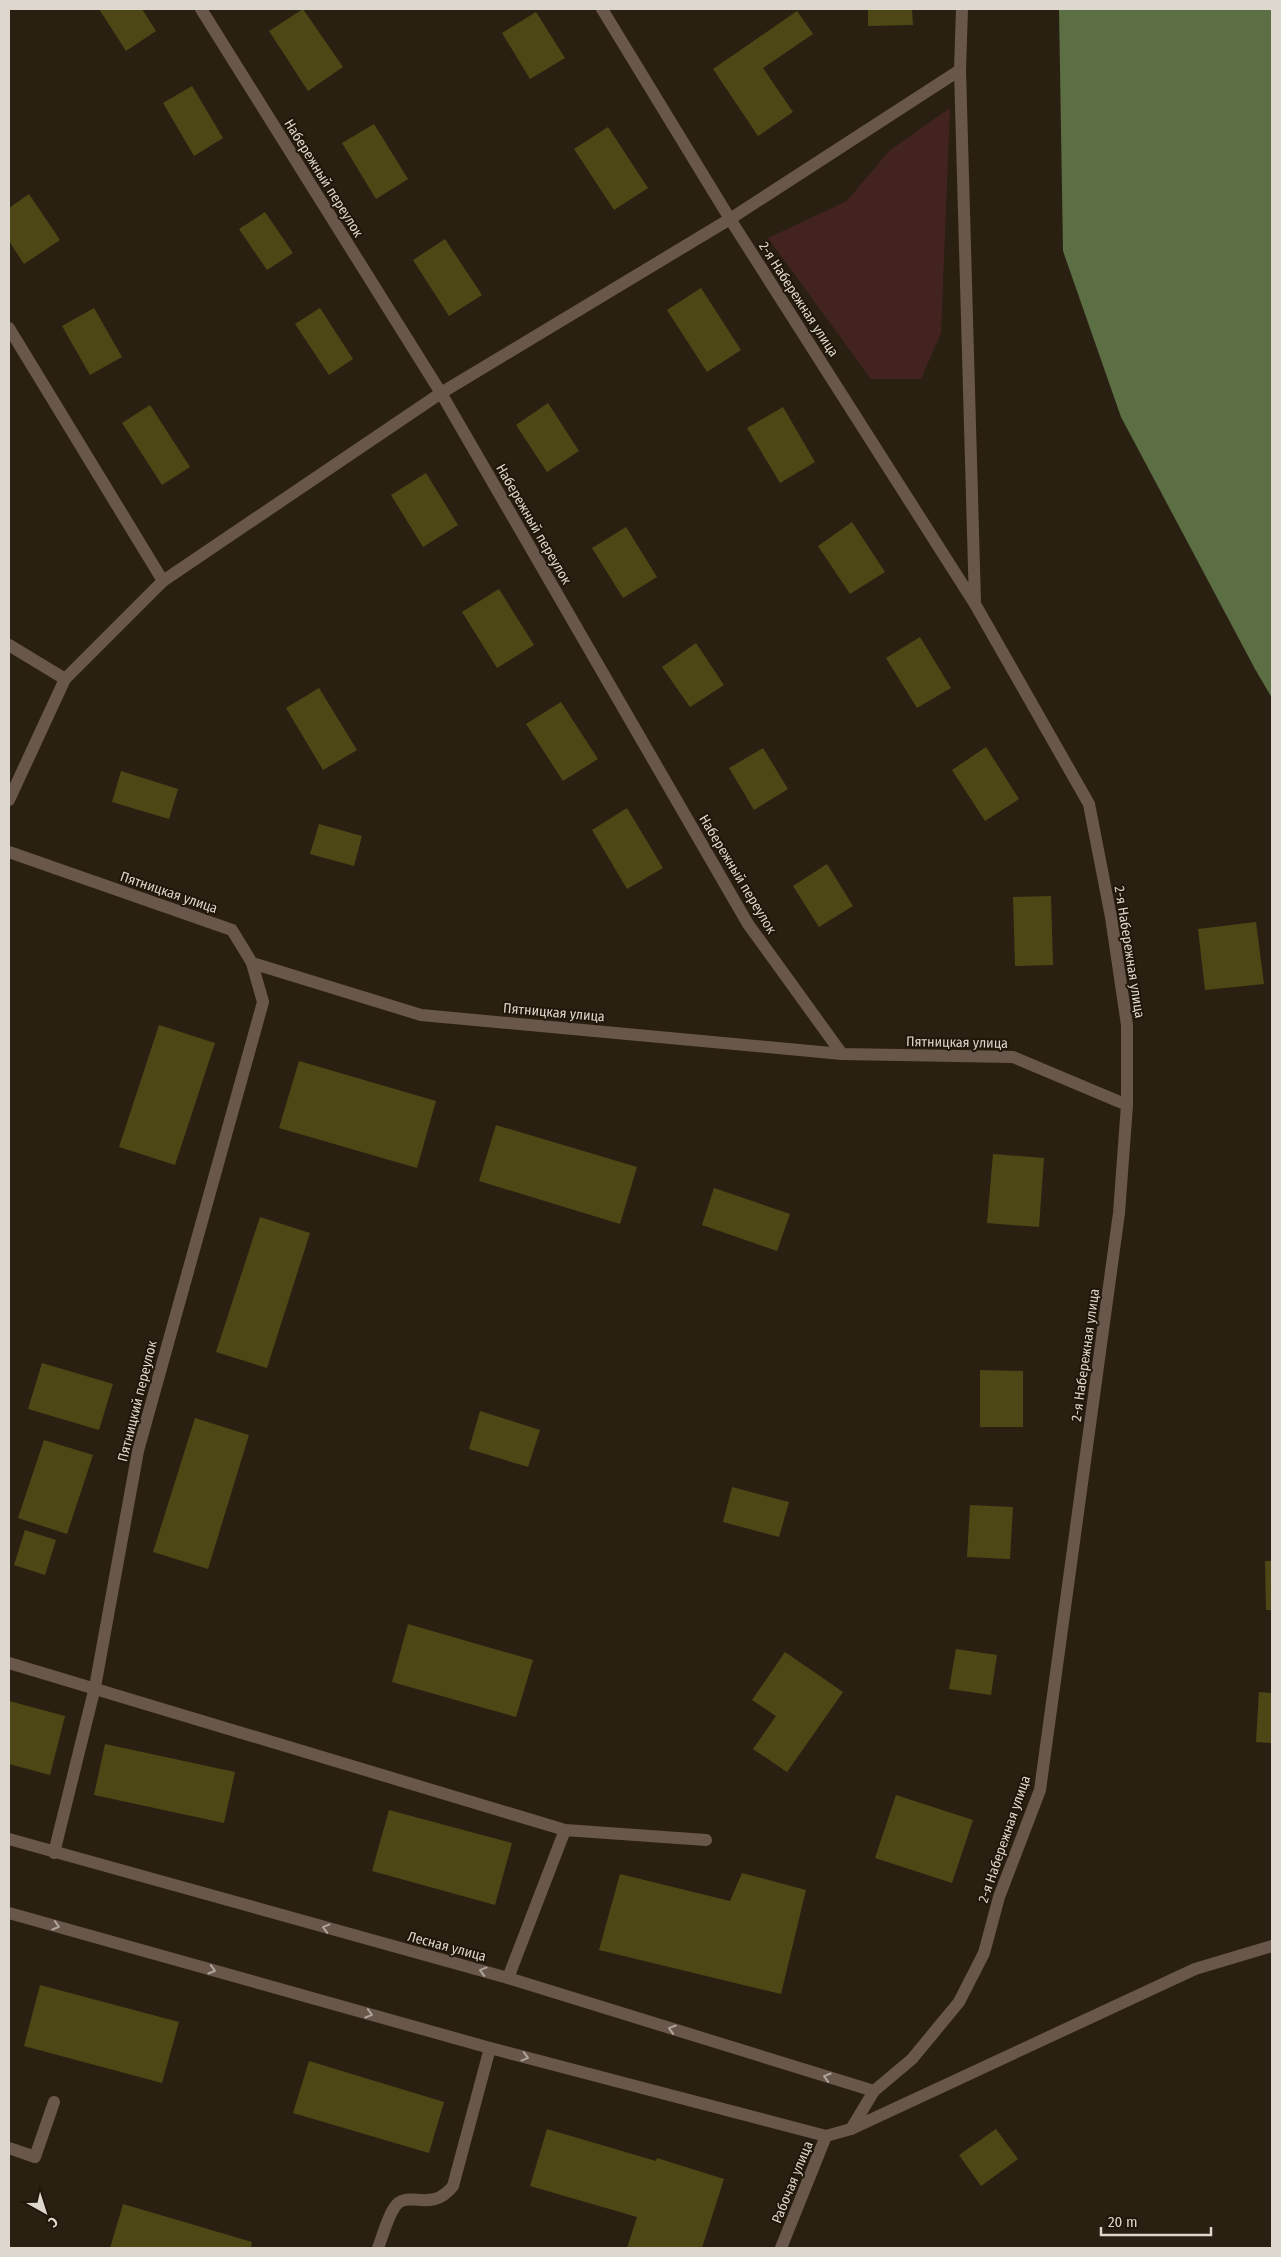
<svg xmlns="http://www.w3.org/2000/svg" width="1281" height="2257" font-family="'Fira Sans Condensed',sans-serif">
<style>
.green{fill:#43231f}
.water{fill:#5c6e43}
.building{fill:#4d4715}
.lines{fill:none;stroke-linecap:round;stroke-linejoin:round}
.service{stroke:#6a574b;stroke-width:12}
.minor{stroke:#6a574b;stroke-width:12}
.oneway{stroke:#afa49a}
.labels{text-anchor:middle;stroke-width:4;stroke-linejoin:round;paint-order:stroke}
.street-label{font-size:14px;fill:#ddd7ce;stroke:#201709}
</style>
<rect width="100%" height="100%" fill="#2a2012"/>
<path class="green" d="M 950,108 L 941,333 L 921,379 L 871,379 L 768,238 L 847,201 L 889,151 Z"/>
<path class="water" d="M 1059,9 L 1272,9 L 1272,698 L 1255,669 L 1121,417 L 1063,251 Z"/>
<path class="building" d="M 99,9 L 142,9 L 156,31 L 126,51 Z
M 303,9 L 343,67 L 308,91 L 269,31 Z
M 868,9 L 912,9 L 913,25 L 868,26 Z
M 797,11 L 813,34 L 763,68 L 793,112 L 758,136 L 713,69 Z
M 536,12 L 565,58 L 530,79 L 502,33 Z
M 192,86 L 223,138 L 194,156 L 163,103 Z
M 374,124 L 408,179 L 376,199 L 342,143 Z
M 608,127 L 648,188 L 614,210 L 574,149 Z
M 29,194 L 60,240 L 24,264 L 9,241 L 9,208 Z
M 265,212 L 293,253 L 267,270 L 239,229 Z
M 445,239 L 482,295 L 449,316 L 413,260 Z
M 701,288 L 741,350 L 707,372 L 667,310 Z
M 94,308 L 122,357 L 90,375 L 62,326 Z
M 320,308 L 353,359 L 329,375 L 295,324 Z
M 548,403 L 579,451 L 547,472 L 516,425 Z
M 150,405 L 190,467 L 162,485 L 122,423 Z
M 783,407 L 815,462 L 780,483 L 747,428 Z
M 426,473 L 458,525 L 423,547 L 391,495 Z
M 852,522 L 885,572 L 850,594 L 818,546 Z
M 626,527 L 657,577 L 623,598 L 592,548 Z
M 499,589 L 534,645 L 497,668 L 462,612 Z
M 920,637 L 951,688 L 917,708 L 886,658 Z
M 696,643 L 724,685 L 690,707 L 662,667 Z
M 319,688 L 357,750 L 323,770 L 286,708 Z
M 561,702 L 598,759 L 563,781 L 526,724 Z
M 986,747 L 1019,799 L 985,821 L 952,770 Z
M 763,748 L 788,789 L 754,810 L 729,768 Z
M 121,771 L 178,789 L 169,819 L 112,802 Z
M 627,808 L 663,868 L 627,889 L 592,830 Z
M 319,824 L 362,836 L 354,866 L 310,854 Z
M 827,864 L 853,906 L 819,927 L 793,886 Z
M 1051,896 L 1053,965 L 1015,966 L 1013,897 Z
M 1256,922 L 1264,984 L 1205,990 L 1198,929 Z
M 159,1025 L 215,1043 L 175,1165 L 119,1147 Z
M 299,1061 L 436,1101 L 417,1168 L 279,1128 Z
M 496,1125 L 637,1167 L 620,1224 L 479,1181 Z
M 993,1154 L 1044,1158 L 1039,1227 L 987,1223 Z
M 714,1188 L 790,1214 L 777,1251 L 702,1225 Z
M 260,1217 L 310,1233 L 267,1368 L 216,1352 Z
M 42,1363 L 113,1384 L 99,1430 L 28,1409 Z
M 980,1370 L 1023,1371 L 1023,1427 L 980,1427 Z
M 480,1411 L 540,1430 L 528,1467 L 469,1449 Z
M 195,1418 L 249,1435 L 208,1569 L 153,1552 Z
M 44,1440 L 93,1455 L 67,1534 L 18,1518 Z
M 732,1487 L 789,1502 L 779,1537 L 723,1522 Z
M 970,1505 L 1013,1507 L 1010,1559 L 967,1557 Z
M 25,1530 L 56,1540 L 45,1575 L 14,1565 Z
M 1265,1561 L 1272,1561 L 1272,1610 L 1266,1610 Z
M 408,1624 L 533,1660 L 516,1717 L 392,1682 Z
M 956,1649 L 997,1655 L 991,1695 L 949,1689 Z
M 785,1652 L 843,1692 L 787,1772 L 753,1749 L 776,1716 L 752,1700 Z
M 1259,1692 L 1272,1693 L 1272,1743 L 1256,1742 Z
M 9,1701 L 65,1716 L 50,1775 L 9,1764 Z
M 105,1744 L 235,1772 L 224,1823 L 94,1795 Z
M 896,1795 L 973,1820 L 952,1883 L 875,1858 Z
M 389,1810 L 512,1843 L 495,1905 L 372,1871 Z
M 742,1873 L 806,1890 L 781,1994 L 599,1950 L 620,1874 L 730,1901 Z
M 40,1985 L 179,2022 L 162,2083 L 24,2046 Z
M 309,2061 L 444,2102 L 429,2153 L 293,2113 Z
M 547,2129 L 656,2161 L 657,2158 L 724,2179 L 702,2248 L 627,2248 L 637,2217 L 530,2186 Z
M 996,2129 L 1018,2159 L 981,2186 L 959,2155 Z
M 123,2204 L 252,2242 L 251,2248 L 110,2248 Z"/>
<g class="lines">
<path class="service" d="M 730,219 L 960,70
M 9,328 L 163,581
M 9,645 L 65,679
M 9,1663 L 565,1830 L 706,1840
M 508,1978 L 565,1830
M 851,2129 L 1195,1969 L 1272,1946
M 9,2148 L 35,2157 L 54,2102
M 378,2248 C 383,2235 387,2219 394,2208 C 407,2187 430,2215 453,2186 L 490,2048"/>
<path class="minor" d="M 201,9 L 441,393 L 748,924 L 842,1054
M 602,9 L 730,219 L 975,604 L 1089,804 L 1111,917 L 1127,1025 L 1127,1105 L 1119,1213 L 1040,1790 L 999,1897 L 984,1953 L 959,2002 L 912,2059 L 874,2091 L 851,2129 L 826,2136
M 962,9 L 960,70 L 975,603
M 9,800 L 65,679 L 163,581 L 441,393 L 730,219
M 9,852 L 232,930 L 252,963 L 421,1015 L 842,1054 L 1013,1057 L 1127,1105
M 9,1839 L 508,1978 L 874,2091
M 54,1853 L 95,1687 L 138,1451 L 263,1002 L 252,963
M 9,1913 L 490,2048 L 826,2136
M 781,2248 L 826,2136"/>
</g>
<defs><path id="oneway-chevron" d="M-2-3.5L2.5 0L-2 3.5" fill="none" stroke-width="1.6" stroke-linecap="round" stroke-linejoin="round" transform="scale(1.25)"/></defs>
<g class="oneway">
<use href="#oneway-chevron" transform="translate(56 1926) rotate(16)"/>
<use href="#oneway-chevron" transform="translate(326 1928) rotate(-165)"/>
<use href="#oneway-chevron" transform="translate(212 1970) rotate(16)"/>
<use href="#oneway-chevron" transform="translate(483 1971) rotate(-165)"/>
<use href="#oneway-chevron" transform="translate(369 2014) rotate(16)"/>
<use href="#oneway-chevron" transform="translate(672 2029) rotate(-163)"/>
<use href="#oneway-chevron" transform="translate(525 2057) rotate(15)"/>
<use href="#oneway-chevron" transform="translate(827 2077) rotate(-163)"/>
</g>
<g class="labels">
<g class="street-label">
<text transform="translate(324 178) rotate(58)" y="5">Набережный переулок</text>
<text transform="translate(799 299) rotate(57)" y="5">2-я Набережная улица</text>
<text transform="translate(534 524) rotate(60)" y="5">Набережный переулок</text>
<text transform="translate(738 874) rotate(59)" y="5">Набережный переулок</text>
<text transform="translate(169 892) rotate(19)" y="5">Пятницкая улица</text>
<text transform="translate(1130 952) rotate(81)" y="5">2-я Набережная улица</text>
<text transform="translate(554 1012) rotate(5)" y="5">Пятницкая улица</text>
<text transform="translate(957 1042) rotate(1)" y="5">Пятницкая улица</text>
<text transform="translate(1085 1355) rotate(-82)" y="5">2-я Набережная улица</text>
<text transform="translate(137 1401) rotate(-76)" y="5">Пятницкий переулок</text>
<text transform="translate(1004 1839) rotate(-71)" y="5">2-я Набережная улица</text>
<text transform="translate(447 1946) rotate(15)" y="5">Лесная улица</text>
<text transform="translate(792 2182) rotate(-68)" y="5">Рабочая улица</text>
</g>
</g>
<rect width="1281" height="2257" fill="none" stroke="#ddd7ce" stroke-width="20"/>
<g transform="translate(45 2212) rotate(141)" stroke="#201709" stroke-width="4" paint-order="stroke">
<path d="M0-4L9 19L0 12L-9 19Z" fill="#ddd7ce"/>
<text y="-8" font-size="14" font-weight="bold" text-anchor="middle" fill="#ddd7ce">С</text>
</g>
<path d="M1101 2227v8h110v-8" fill="none" stroke="#ddd7ce" stroke-width="2.5"/>
<text x="1108" y="2227" font-size="15" fill="#ddd7ce" stroke="#201709" stroke-width="4" paint-order="stroke">20 m</text>
</svg>
